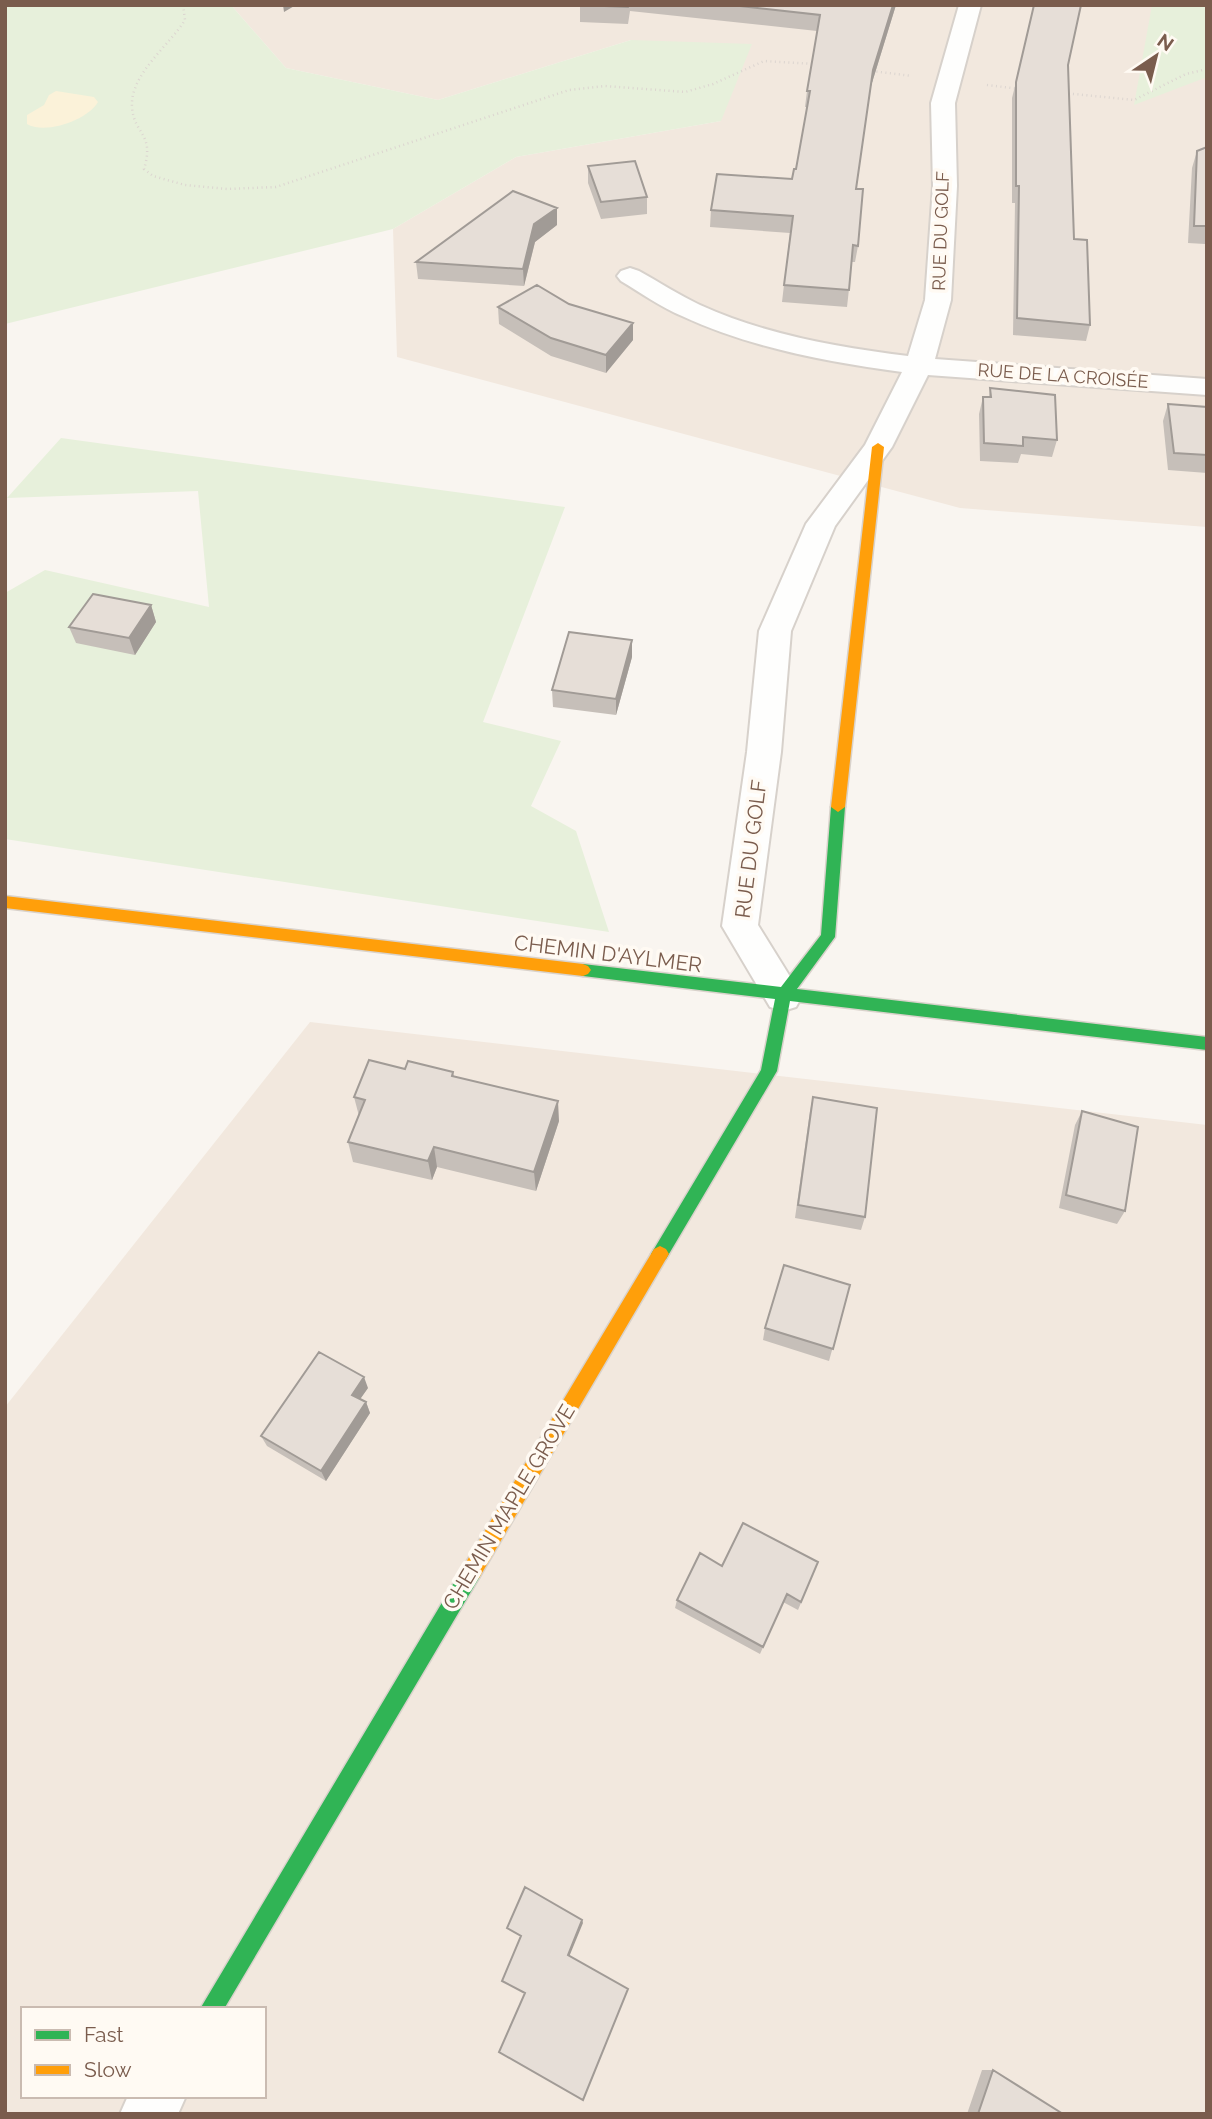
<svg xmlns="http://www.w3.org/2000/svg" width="1212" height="2119" font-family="Raleway,sans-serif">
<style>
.residential{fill:#f2e8de;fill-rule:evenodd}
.green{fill:#e7f0db}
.sand{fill:#fbf2d9}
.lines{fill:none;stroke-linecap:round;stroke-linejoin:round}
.street-casing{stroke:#d7d1cb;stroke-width:4}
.fast-casing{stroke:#d9d2cb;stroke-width:3}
.slow-casing{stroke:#d9d2cb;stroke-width:3}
.path{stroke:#dcd5d0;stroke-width:2.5;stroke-dasharray:1 3.5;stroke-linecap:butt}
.street{fill:#fefefd;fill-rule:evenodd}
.fast{fill:#30b455;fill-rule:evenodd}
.slow{fill:#ff9f0a;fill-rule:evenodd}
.wall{fill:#c6bfb9}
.shaded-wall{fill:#a19b96}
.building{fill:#e6ded7;stroke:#a19b96;stroke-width:2}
.labels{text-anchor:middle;stroke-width:7;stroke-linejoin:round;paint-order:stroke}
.far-street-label{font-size:18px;fill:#7a5c4d;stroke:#fffaf3}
.street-label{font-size:21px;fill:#7a5c4d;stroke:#fffaf3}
</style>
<rect width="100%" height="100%" fill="#f9f5f0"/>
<path class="residential" d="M 231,5 L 1207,5 L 1207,527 L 960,508 L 397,357 L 393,229 L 516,157 L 721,121 L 631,40 L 438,100 L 286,68 Z
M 310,1022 L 1207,1125 L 1207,2114 L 5,2114 L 5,1407 ZM 23,2009 L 264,2009 L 264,2096 L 23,2096 Z"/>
<path class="green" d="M 5,5 L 231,5 L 286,68 L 438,100 L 631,40 L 752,44 L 721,121 L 516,157 L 393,229 L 5,324 Z
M 1152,5 L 1207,5 L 1207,77 L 1134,105 Z
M 61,438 L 565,507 L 483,722 L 561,741 L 531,806 L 576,831 L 609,932 L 5,839 L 5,593 L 45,570 L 209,607 L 198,491 L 7,498 Z"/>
<path class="sand" d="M 56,91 L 94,97 L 98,102 C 88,120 45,135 27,124 L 27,115 L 44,105 L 49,95 Z"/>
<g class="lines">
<g class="street-casing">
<path id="street" d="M 959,5 L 981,5 L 955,103 L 957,186 L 951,300 L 935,359 L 1207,379 L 1207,395 L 928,375 L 892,447 L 835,526 L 791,631 L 781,752 L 758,925 L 802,996 L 796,1007 L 783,1011 L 770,1007 L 722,926 L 747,752 L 759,631 L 806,524 L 865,445 L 902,372 C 828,362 751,348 682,316 C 661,307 641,293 621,281 L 617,276 L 621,271 L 630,268 L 639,271 C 659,282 679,295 700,305 C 766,335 838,347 908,356 L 925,300 L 933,186 L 931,103 Z
M 128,2096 L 186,2096 L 178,2114 L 120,2114 Z"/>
</g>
<g class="fast-casing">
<path id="fast" d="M 838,802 L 845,807 L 835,937 L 797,989 L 1207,1037 L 1207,1050 L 790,1001 L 777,1071 L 666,1259 L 660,1262 L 654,1259 L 651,1254 L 654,1249 L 761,1070 L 775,999 L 583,976 L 578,974 L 575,970 L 578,966 L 583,964 L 781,987 L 821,935 L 831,807 Z
M 472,1561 L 479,1564 L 482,1571 L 479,1578 L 224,2009 L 200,2009 L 465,1564 Z"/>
</g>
<g class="slow-casing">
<path id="slow" d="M 878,443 L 884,447 L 845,807 L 838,812 L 831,807 L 872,447 Z
M 5,896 L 583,964 L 588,966 L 591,970 L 588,974 L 583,976 L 5,908 Z
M 660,1246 L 666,1249 L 669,1254 L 666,1259 L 479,1578 L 472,1581 L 465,1578 L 462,1571 L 465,1564 L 654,1249 Z"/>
</g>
<path class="path" d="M 183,5 L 185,20 C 169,46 130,74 132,107 C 134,135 155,133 144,169 L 153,176 L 185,185 L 227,189 L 276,187 L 569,90 L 605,86 L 685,92 L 713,84 L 764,61 L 815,64
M 872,71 L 912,76
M 987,85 L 1020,89
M 1064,93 L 1134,100 L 1186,74 L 1207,69"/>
<use href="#street" class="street"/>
<use href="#fast" class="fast"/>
<use href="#slow" class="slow"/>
</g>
<path class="wall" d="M 580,5 L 896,5 L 871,86 L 856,189 L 858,246 L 855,262 L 852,262 L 847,307 L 782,302 L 790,233 L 710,227 L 711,210 L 792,179 L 796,169 L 807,107 L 805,107 L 807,91 L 817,31 L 630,11 L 628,24 L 580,22 Z
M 1068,65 L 1074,239 L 1090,325 L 1086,341 L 1013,335 L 1015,203 L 1012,203 L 1012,98 L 1016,82 Z
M 1207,147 L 1207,251 L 1205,244 L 1188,243 L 1192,168 L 1197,151 Z
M 588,166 L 647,197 L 647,214 L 601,219 L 588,183 Z
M 557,225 L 535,242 L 524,286 L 418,279 L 416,262 Z
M 569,304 L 633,340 L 606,373 L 551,356 L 499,324 L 498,307 Z
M 990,388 L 1057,440 L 1052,457 L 1021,454 L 1018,463 L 980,461 L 979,414 L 983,397 L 989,397 Z
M 1168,404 L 1207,407 L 1207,473 L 1168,470 L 1163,421 Z
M 151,605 L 156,622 L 135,655 L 76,643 L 69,627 Z
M 632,657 L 616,715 L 553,707 L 552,690 Z
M 453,1072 L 454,1076 L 559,1121 L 536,1191 L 437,1167 L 432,1180 L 353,1162 L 348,1142 L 359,1116 L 354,1097 Z
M 813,1097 L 865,1217 L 861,1230 L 795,1218 L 810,1111 Z
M 1082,1111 L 1125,1211 L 1117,1224 L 1059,1208 L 1075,1125 Z
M 850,1285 L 829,1361 L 763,1340 L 765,1328 Z
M 368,1388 L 360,1399 L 366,1402 L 370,1413 L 326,1481 L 267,1446 L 261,1436 Z
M 818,1562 L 798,1610 L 783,1602 L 760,1654 L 675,1608 L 677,1600 L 722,1566 Z
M 982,2070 L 993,2070 L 1063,2114 L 967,2114 Z"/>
<path class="shaded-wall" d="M 283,5 L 296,5 L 284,12 Z
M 893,5 L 896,5 L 871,86 L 873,70 Z
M 557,208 L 557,225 L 535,242 L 524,286 L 523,269 L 534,224 Z
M 633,323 L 633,340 L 606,373 L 606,355 Z
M 151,605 L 156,622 L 135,655 L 129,638 Z
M 632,640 L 632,657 L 616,715 L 616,699 Z
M 558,1101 L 559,1121 L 536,1191 L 534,1172 Z
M 434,1147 L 437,1167 L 432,1180 L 428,1161 Z
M 364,1377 L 368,1388 L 356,1405 L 352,1395 Z
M 366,1402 L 370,1413 L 326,1481 L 321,1471 Z
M 582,1920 L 583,1923 L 569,1957 L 568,1955 Z"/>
<path class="building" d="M 580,5 L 629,5 L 628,7 Z
M 731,5 L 893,5 L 873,70 L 856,189 L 863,189 L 858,246 L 853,245 L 849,290 L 784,285 L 793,216 L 711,210 L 717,174 L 792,179 L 794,169 L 796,169 L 810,91 L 807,91 L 820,15 Z
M 1034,5 L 1081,5 L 1068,65 L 1074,239 L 1087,240 L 1090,325 L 1017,318 L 1019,186 L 1016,186 L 1016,82 Z
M 1207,147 L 1207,226 L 1194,226 L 1197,151 Z
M 635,161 L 647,197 L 601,202 L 588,166 Z
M 513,191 L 557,208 L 534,224 L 523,269 L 416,262 Z
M 537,285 L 569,304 L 633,323 L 606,355 L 551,338 L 498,307 Z
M 990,388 L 1055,395 L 1057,440 L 1023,437 L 1023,446 L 984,443 L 983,397 L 991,397 Z
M 1168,404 L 1207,407 L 1207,455 L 1174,453 Z
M 93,594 L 151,605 L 129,638 L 69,627 Z
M 569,632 L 632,640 L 616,699 L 552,690 Z
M 369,1060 L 405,1069 L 408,1061 L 453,1072 L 452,1076 L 558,1101 L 534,1172 L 434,1147 L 428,1161 L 348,1142 L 365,1100 L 354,1097 Z
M 813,1097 L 877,1108 L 865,1217 L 798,1205 Z
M 1082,1111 L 1138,1127 L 1125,1211 L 1066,1195 Z
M 784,1265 L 850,1285 L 833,1349 L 765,1328 Z
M 319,1352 L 364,1377 L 352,1395 L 366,1402 L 321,1471 L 261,1436 Z
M 743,1523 L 818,1562 L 801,1602 L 787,1594 L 763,1647 L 677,1600 L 700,1553 L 722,1566 Z
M 525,1887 L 582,1920 L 568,1955 L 628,1989 L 583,2100 L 499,2052 L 525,1993 L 502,1981 L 521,1936 L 507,1928 Z
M 993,2070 L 1063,2114 L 978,2114 Z"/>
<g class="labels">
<g class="far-street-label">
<text transform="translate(941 231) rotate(-88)" y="6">RUE DU GOLF</text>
<text transform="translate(1063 376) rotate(4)" y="6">RUE DE LA CROISÉE</text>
</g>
<g class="street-label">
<text transform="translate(751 849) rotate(-83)" y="7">RUE DU GOLF</text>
<text transform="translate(608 954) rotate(7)" y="7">CHEMIN D'AYLMER</text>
<text transform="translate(509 1507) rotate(-59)" y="7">CHEMIN MAPLE GROVE</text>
</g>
</g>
<rect width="1212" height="2119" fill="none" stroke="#7a5c4d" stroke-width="14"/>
<rect x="21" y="2007" width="245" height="91" fill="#fffaf3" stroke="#cabbb1" stroke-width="2"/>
<rect x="35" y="2030" width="35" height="10" fill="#30b455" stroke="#cabbb1" stroke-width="2"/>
<text x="84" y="2042" font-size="21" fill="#7a5c4d">Fast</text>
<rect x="35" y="2065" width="35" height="10" fill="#ff9f0a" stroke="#cabbb1" stroke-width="2"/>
<text x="84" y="2077" font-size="21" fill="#7a5c4d">Slow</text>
<g transform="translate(1156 56) rotate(35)" stroke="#fffaf3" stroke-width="5" paint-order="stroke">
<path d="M0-5L12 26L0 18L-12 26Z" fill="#7a5c4d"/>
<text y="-10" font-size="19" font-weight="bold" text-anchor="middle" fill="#7a5c4d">N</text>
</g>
</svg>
